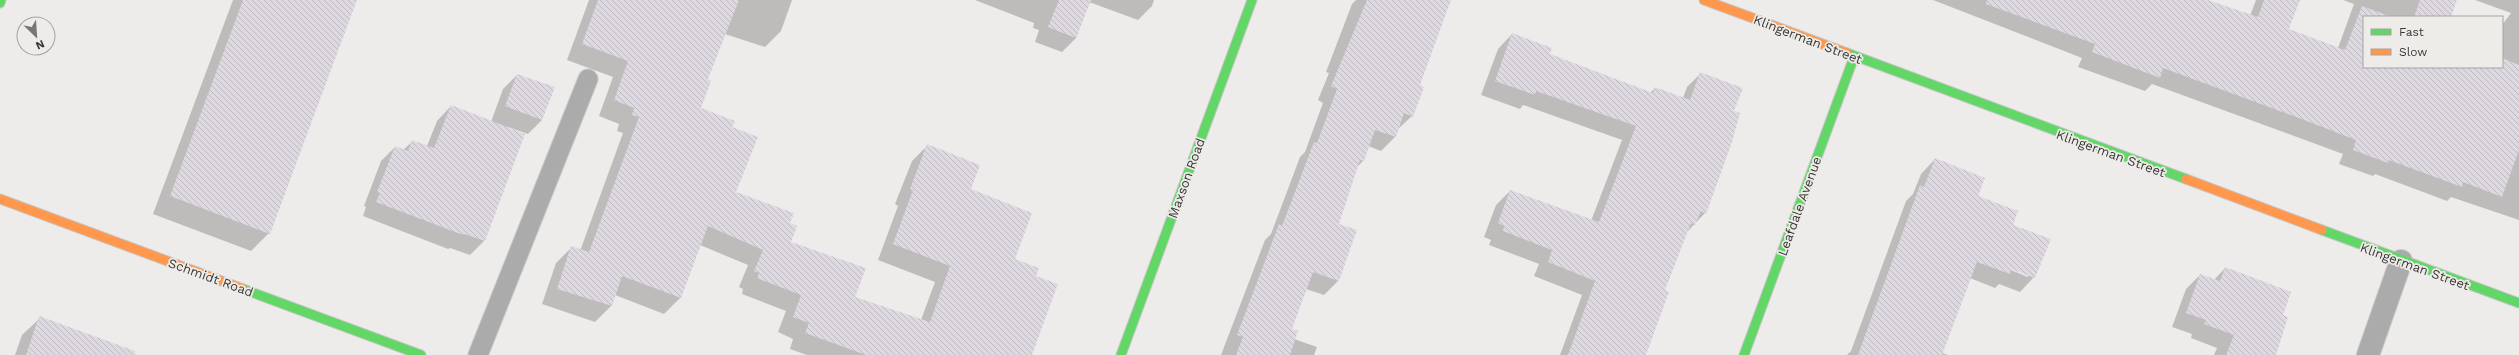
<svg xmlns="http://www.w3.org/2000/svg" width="2519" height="355" font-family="'Work Sans',sans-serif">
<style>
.shadow{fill:#0003;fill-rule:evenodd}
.building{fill:url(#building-back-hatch)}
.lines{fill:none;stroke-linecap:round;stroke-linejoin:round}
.lane-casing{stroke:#c8c8c7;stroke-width:21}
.street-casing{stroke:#c8c8c7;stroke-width:24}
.fast-casing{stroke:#c8c8c7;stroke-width:11}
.slow-casing{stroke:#c8c8c7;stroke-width:11}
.lane{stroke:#acabab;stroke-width:19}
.street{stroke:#acabab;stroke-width:22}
.fast{stroke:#63d668;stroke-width:9}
.slow{stroke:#ff974d;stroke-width:9}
.labels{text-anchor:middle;stroke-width:3.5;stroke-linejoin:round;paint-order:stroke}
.street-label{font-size:13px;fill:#393837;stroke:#eeece9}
</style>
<defs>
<pattern id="building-back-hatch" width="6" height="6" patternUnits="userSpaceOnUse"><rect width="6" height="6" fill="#ded8e1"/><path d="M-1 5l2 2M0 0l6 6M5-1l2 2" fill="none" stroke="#bfbac2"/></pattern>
</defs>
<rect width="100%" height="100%" fill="#edecea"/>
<path class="shadow" d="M 233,0 L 356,0 L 269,233 L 251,251 L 153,214 Z
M 589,0 L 792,0 L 781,31 L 765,47 L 725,34 L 707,80 L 700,108 L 731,128 L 735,193 L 788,224 L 789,243 L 854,298 L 921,320 L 935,282 L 878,260 L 898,206 L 895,204 L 912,161 L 928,145 L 969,190 L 976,355 L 807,355 L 790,349 L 793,339 L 778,332 L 786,311 L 742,294 L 743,289 L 739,287 L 748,265 L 700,245 L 680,298 L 664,314 L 615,295 L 611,306 L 595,322 L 542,304 L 556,263 L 571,248 L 580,251 L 623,133 L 617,131 L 619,124 L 599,116 L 613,77 L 567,60 Z
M 975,0 L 1154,0 L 1152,6 L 1138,20 L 1089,2 L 1076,38 L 1062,52 L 1035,42 L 1039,30 L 1033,28 L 1034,23 Z
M 1356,0 L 1450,0 L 1419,86 L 1412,116 L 1397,130 L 1395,137 L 1381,151 L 1368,146 L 1363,161 L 1356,168 L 1338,224 L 1338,281 L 1324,295 L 1306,289 L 1291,329 L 1294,339 L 1317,347 L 1314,355 L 1221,355 L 1265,240 L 1271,234 L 1300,157 L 1305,152 L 1323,103 L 1318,100 L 1329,73 L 1326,72 L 1352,4 Z
M 1933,0 L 2204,0 L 2250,16 L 2256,0 L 2299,0 L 2287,30 L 2338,48 L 2354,4 L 2343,0 L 2456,0 L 2450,17 L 2364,17 L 2364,67 L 2502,67 L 2502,25 L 2511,13 L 2475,0 L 2519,0 L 2519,220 L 2451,197 L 2447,201 L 2375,174 L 2373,176 L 2339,164 L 2343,154 L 2152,84 L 2145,91 L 2078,67 L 2082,58 Z
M 1512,34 L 1548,55 L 1650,93 L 1655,88 L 1683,98 L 1687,87 L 1701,73 L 1733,111 L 1705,213 L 1686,233 L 1664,291 L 1644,355 L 1560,355 L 1582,295 L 1534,276 L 1539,264 L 1489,245 L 1491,240 L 1484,237 L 1496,205 L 1510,191 L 1591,221 L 1622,140 L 1523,105 L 1520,109 L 1481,95 L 1498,49 Z
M 517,75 L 542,120 L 528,134 L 508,127 L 508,128 L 524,135 L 484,241 L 470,255 L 450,248 L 448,249 L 363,216 L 366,207 L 364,206 L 381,161 L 395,147 L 403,150 L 413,141 L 427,146 L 437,121 L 451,106 L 491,122 L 503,89 Z
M 1935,159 L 2012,225 L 2034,277 L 2020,292 L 1999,284 L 1995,288 L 1970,278 L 1942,353 L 1948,355 L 1847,355 L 1851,351 L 1906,201 L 1913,194 L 1921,174 ZM 2007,266 L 2028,274 L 2028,277 L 2006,268 Z
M 2225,268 L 2281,315 L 2275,355 L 2214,355 L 2217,348 L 2191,338 L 2192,334 L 2172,327 L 2186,289 L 2200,275 L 2214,280 Z
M 40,318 L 137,355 L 15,355 L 22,335 Z"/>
<path class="building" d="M 243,0 L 357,0 L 270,234 L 170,196 Z
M 598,0 L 739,0 L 708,79 L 711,81 L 701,108 L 735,121 L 732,127 L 758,137 L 736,192 L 794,213 L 790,223 L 797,226 L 791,242 L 866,268 L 855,297 L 930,322 L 950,266 L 893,244 L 913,190 L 910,189 L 927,144 L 980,165 L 971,189 L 1032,213 L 1015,259 L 1039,268 L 1036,276 L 1058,284 L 1032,355 L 866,355 L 805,333 L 809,323 L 793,317 L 801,295 L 757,278 L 759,273 L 754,271 L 763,250 L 708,226 L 681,298 L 622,276 L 612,306 L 557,289 L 571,246 L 589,252 L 639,117 L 632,115 L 634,108 L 614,100 L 628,61 L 582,44 Z
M 1059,0 L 1091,0 L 1076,38 L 1048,27 Z
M 1367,0 L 1451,0 L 1420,85 L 1424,87 L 1413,117 L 1404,113 L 1396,137 L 1375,130 L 1364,161 L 1360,160 L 1339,224 L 1357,230 L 1339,281 L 1313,272 L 1292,329 L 1298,331 L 1290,355 L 1236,355 L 1243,337 L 1237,335 L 1279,224 L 1282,226 L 1314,142 L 1317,143 L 1337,89 L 1331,86 Z
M 1987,0 L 2208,0 L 2258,17 L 2264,0 L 2300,0 L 2289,29 L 2345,50 L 2362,6 L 2392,17 L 2364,17 L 2364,67 L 2502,67 L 2502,58 L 2519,65 L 2519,150 L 2502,197 L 2463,182 L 2462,187 L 2389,160 L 2388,163 L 2353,150 L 2356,140 L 2299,118 L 2163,68 L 2160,78 L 2092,52 L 2095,44 L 1986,4 Z
M 2420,0 L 2457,0 L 2451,17 L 2414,17 Z
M 1512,33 L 1552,48 L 1550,54 L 1653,93 L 1655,87 L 1690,100 L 1700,72 L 1743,88 L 1734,111 L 1740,113 L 1732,142 L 1706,214 L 1701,211 L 1695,225 L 1691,223 L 1665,290 L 1669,292 L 1646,355 L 1568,355 L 1595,281 L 1548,262 L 1552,250 L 1503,231 L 1504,226 L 1498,223 L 1510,190 L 1599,222 L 1636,126 L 1536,91 L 1535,95 L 1495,81 Z
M 517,74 L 555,87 L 542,120 L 505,106 Z
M 451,105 L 525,134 L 485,241 L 464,234 L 463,235 L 376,202 L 380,193 L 377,192 L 395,146 L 408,151 L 412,140 L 434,148 Z
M 1935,158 L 1985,178 L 1978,196 L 2018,211 L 2013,225 L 2051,239 L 2035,278 L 2011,269 L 2010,274 L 1977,262 L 1942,355 L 1858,355 L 1920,185 L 1924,187 Z
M 2225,267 L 2291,292 L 2283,315 L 2288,317 L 2276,355 L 2226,355 L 2234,335 L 2204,324 L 2206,320 L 2186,313 L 2200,274 L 2220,281 Z
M 39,316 L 135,351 L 135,355 L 26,355 Z"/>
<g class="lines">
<g class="lane-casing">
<path id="lane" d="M 478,355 L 588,79"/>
</g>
<g class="street-casing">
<path id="street" d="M 2368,355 L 2401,261"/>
</g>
<g class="fast-casing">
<path id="fast" d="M 0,3 L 1,0
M 1847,53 L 2186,179
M 2322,230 L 2519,303
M 243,289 L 421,355
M 1121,355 L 1252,0
M 1744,355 L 1854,57"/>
</g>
<g class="slow-casing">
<path id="slow" d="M 1704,0 L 1847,53
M 2186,179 L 2322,230
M 0,199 L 243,289"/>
</g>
<use href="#lane" class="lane"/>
<use href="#street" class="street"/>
<use href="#fast" class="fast"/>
<use href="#slow" class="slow"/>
</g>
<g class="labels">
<g class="street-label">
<text transform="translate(1808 39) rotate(21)" y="5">Klingerman Street</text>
<text transform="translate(2111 153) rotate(20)" y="5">Klingerman Street</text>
<text transform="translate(1186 178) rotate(-70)" y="5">Maxson Road</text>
<text transform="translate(1799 206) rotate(-70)" y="5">Leafdale Avenue</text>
<text transform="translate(2415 266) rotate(20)" y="5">Klingerman Street</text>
<text transform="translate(211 277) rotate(20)" y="5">Schmidt Road</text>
</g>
</g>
<rect x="2363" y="16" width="140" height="52" fill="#eeece9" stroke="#a6a4a2"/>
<rect x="2371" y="29" width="20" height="6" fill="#63d668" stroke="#a6a4a2"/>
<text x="2399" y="36" font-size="12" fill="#393837">Fast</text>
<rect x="2371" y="49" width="20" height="6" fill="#ff974d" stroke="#a6a4a2"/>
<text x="2399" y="56" font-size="12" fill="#393837">Slow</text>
<g transform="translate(36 36) rotate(155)"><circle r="19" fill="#eeece9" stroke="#a6a4a2"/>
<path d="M0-3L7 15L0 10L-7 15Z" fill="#787776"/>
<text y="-6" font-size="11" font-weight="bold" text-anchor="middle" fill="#393837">N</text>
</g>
</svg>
